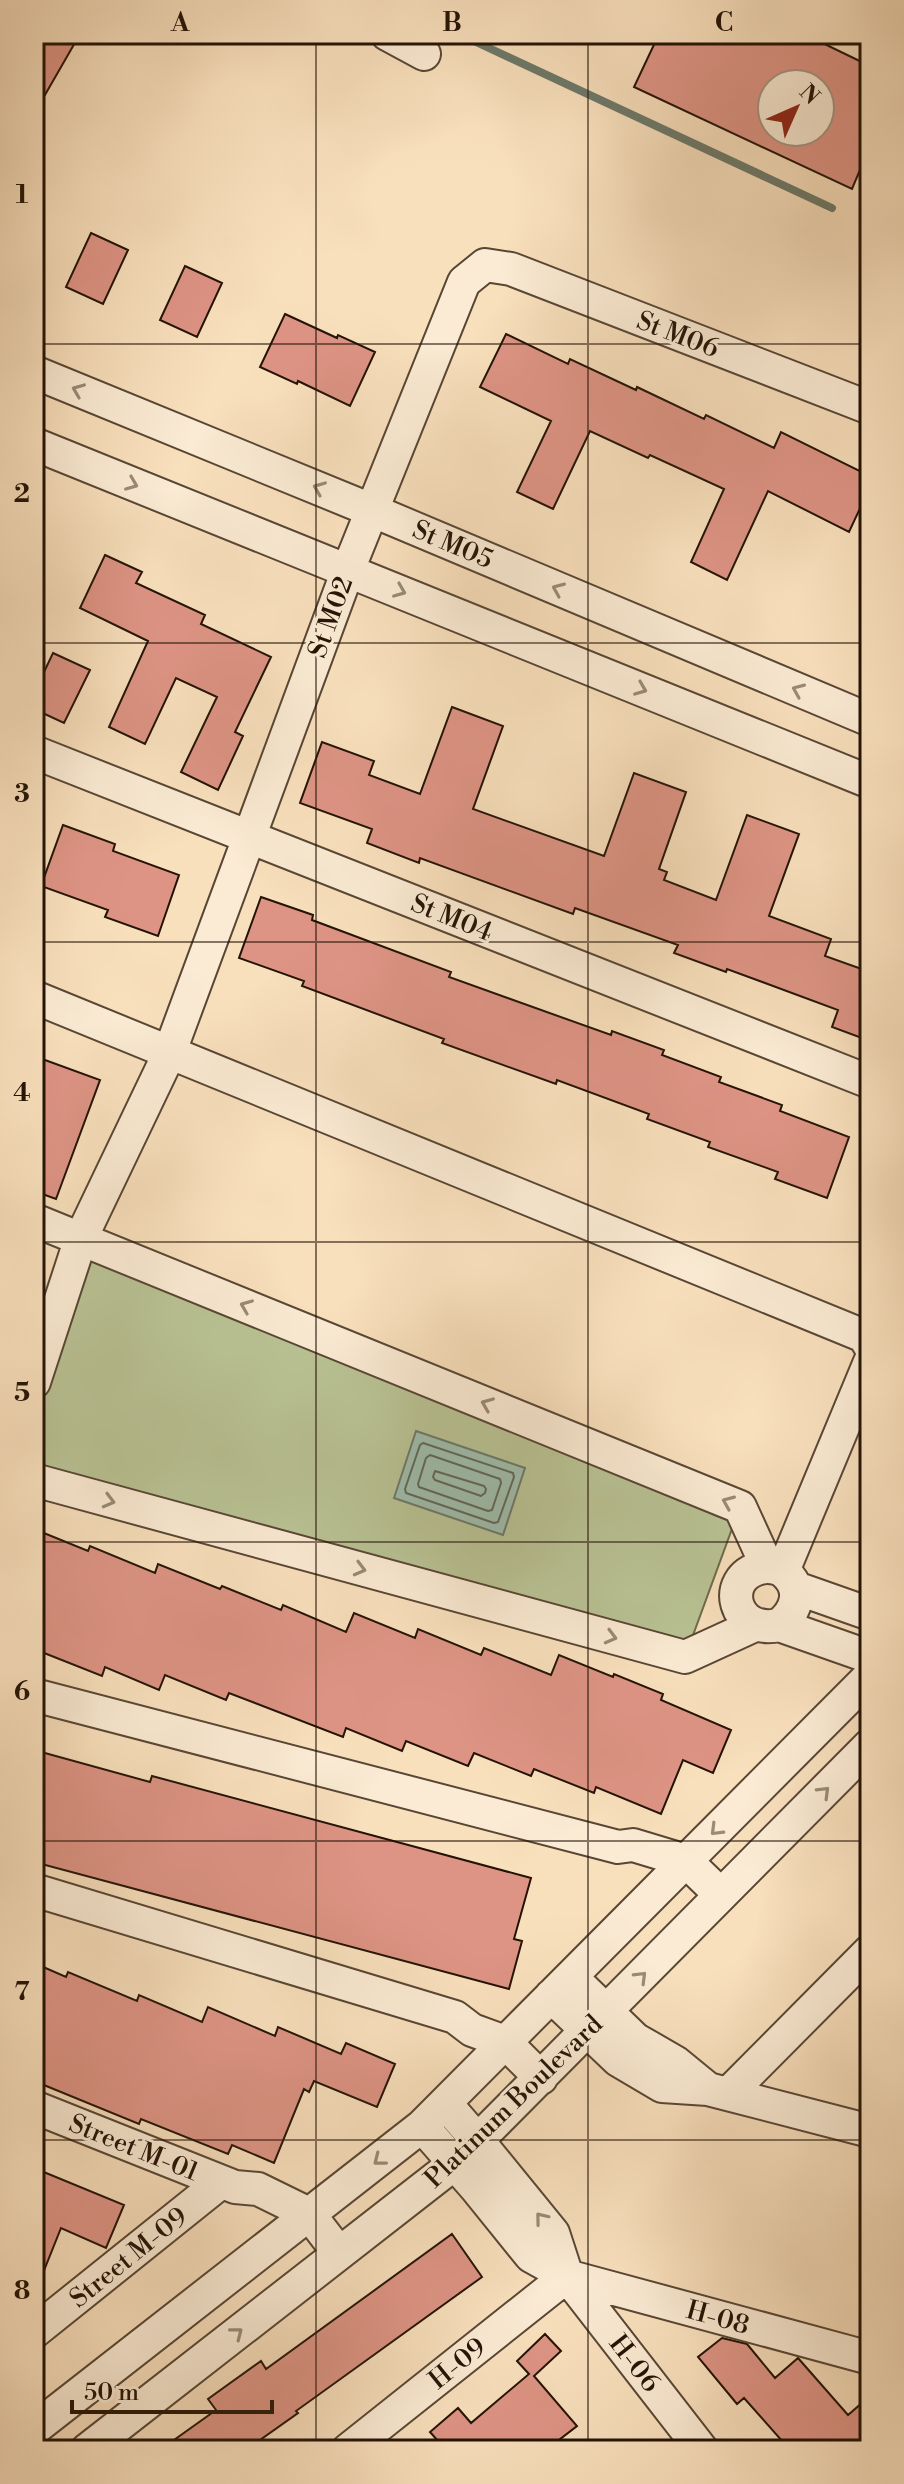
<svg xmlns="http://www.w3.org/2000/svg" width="904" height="2484" font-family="'Libre Bodoni',serif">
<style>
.green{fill:#b9c395;stroke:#6e6b4e;stroke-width:2}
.water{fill:#9ebdad;stroke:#6d796a;stroke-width:2}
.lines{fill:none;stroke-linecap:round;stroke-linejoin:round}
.shore{stroke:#60685a;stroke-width:2}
.stream{stroke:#6d796a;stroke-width:8}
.building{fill:#de9485;stroke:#231306;stroke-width:2;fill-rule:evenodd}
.minor-casing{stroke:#584634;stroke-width:36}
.minor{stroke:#fbebd4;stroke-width:32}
.oneway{stroke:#9a8a77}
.grid{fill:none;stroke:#231306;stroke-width:2;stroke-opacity:0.55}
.labels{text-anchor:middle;stroke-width:6;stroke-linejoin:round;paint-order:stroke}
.street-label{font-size:26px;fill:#231306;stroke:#fbebd4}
.neatline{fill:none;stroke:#231306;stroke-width:3}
.grid-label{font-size:26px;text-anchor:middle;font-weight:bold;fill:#231306}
</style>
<rect width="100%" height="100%" fill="#f9e0bd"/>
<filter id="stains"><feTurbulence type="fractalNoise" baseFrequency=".0025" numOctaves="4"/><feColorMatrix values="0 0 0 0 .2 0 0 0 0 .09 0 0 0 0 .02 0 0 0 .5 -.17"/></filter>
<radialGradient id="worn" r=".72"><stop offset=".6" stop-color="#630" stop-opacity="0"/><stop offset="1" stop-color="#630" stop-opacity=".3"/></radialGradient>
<path class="green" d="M 81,1238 L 740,1507 L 685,1657 L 34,1480 L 34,1382 Z"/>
<path class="water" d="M 416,1431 L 525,1468 L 503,1535 L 394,1498 Z"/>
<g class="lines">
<path class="shore" d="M 423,1443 L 513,1473 L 514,1477 L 498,1522 L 494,1523 L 406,1493 L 405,1489 L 420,1445 Z
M 430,1455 L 500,1479 L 501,1483 L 492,1510 L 488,1511 L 419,1487 L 418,1484 L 426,1458 Z
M 435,1471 L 484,1486 L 486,1489 L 485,1493 L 481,1496 L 435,1480 L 433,1477 Z"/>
<path class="stream" d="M 459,34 L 832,208"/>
</g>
<path class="building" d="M 34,34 L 80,34 L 34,114 Z
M 659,34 L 804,34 L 870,66 L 870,146 L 852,189 L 634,87 ZM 772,84 L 820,84 L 820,132 L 772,132 Z
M 91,233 L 128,250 L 103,304 L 66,287 Z
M 185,266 L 222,283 L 197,337 L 160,320 Z
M 285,314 L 337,338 L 338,335 L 375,352 L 350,406 L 298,381 L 297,384 L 260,367 Z
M 506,334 L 568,364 L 570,359 L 636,390 L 637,387 L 704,419 L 706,415 L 774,448 L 781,432 L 870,476 L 870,487 L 849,532 L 768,491 L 727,580 L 691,562 L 724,489 L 650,455 L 648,458 L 590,431 L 553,509 L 517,492 L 551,421 L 480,387 Z
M 105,555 L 142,572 L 136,583 L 205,615 L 201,624 L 271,657 L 235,732 L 243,736 L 218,790 L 181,772 L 217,697 L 176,678 L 145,744 L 109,727 L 148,641 L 80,608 Z
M 53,653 L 90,670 L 64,723 L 34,709 L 34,693 Z
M 452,707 L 503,726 L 473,809 L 604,856 L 634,773 L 686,792 L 659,869 L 667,872 L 664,880 L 716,900 L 747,815 L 799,834 L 769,916 L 831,939 L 825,956 L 870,972 L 870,1041 L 832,1027 L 838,1010 L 727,969 L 726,972 L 674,953 L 678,945 L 575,908 L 573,914 L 420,858 L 419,863 L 367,843 L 372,829 L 300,803 L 322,742 L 374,761 L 369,775 L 420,794 Z
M 63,825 L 115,844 L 113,851 L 179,875 L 158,936 L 105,917 L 108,910 L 41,886 Z
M 261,897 L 313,915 L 312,920 L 451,972 L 449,977 L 611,1035 L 612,1031 L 664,1050 L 662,1055 L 721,1077 L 719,1082 L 782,1105 L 780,1111 L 849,1137 L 827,1198 L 775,1179 L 778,1172 L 708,1147 L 710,1142 L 647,1119 L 649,1114 L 557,1080 L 556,1084 L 442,1043 L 444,1039 L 302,986 L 304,981 L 239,958 Z
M 34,1056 L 100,1080 L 56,1199 L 34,1191 Z
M 34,1529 L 88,1551 L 90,1546 L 155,1573 L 158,1564 L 220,1589 L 222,1586 L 281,1610 L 283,1605 L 346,1632 L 354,1613 L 415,1638 L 418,1629 L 481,1655 L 484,1648 L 551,1675 L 559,1655 L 613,1677 L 614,1674 L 663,1694 L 661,1700 L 731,1730 L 713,1773 L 683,1760 L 661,1814 L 596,1787 L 594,1793 L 534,1769 L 531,1776 L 474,1753 L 468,1766 L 406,1741 L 402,1751 L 346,1728 L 343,1737 L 229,1693 L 226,1700 L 165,1675 L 159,1690 L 105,1667 L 102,1676 L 34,1649 Z
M 34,1750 L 150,1782 L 152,1776 L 531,1878 L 514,1939 L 522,1941 L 509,1989 L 34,1862 Z
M 34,1963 L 66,1977 L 68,1972 L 137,2001 L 139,1995 L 202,2022 L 208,2007 L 275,2036 L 278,2027 L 341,2054 L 346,2043 L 395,2064 L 377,2107 L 314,2081 L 309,2092 L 304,2089 L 274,2163 L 232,2145 L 228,2154 L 141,2119 L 139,2124 L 34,2081 Z
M 34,2168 L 124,2205 L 106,2248 L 61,2228 L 35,2293 Z
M 452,2234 L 482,2277 L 296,2411 L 298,2413 L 246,2450 L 160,2450 L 216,2410 L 208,2399 L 261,2361 L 266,2369 Z
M 545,2334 L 561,2351 L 534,2376 L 577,2426 L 559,2440 L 567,2450 L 446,2450 L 430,2432 L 458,2408 L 471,2423 L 529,2374 L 517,2361 Z
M 722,2338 L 747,2344 L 775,2378 L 798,2358 L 848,2415 L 870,2396 L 870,2450 L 790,2450 L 744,2398 L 737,2404 L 698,2357 Z"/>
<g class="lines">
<g class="minor-casing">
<path id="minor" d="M 387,34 L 424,54
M 34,372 L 371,510 L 870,720
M 34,444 L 870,782
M 34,752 L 870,1082
M 34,997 L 864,1336 L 870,1346
M 34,1220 L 740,1507 L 767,1566
M 34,1382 L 81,1238 L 169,1054 L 348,570 L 464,282 L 485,265 L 511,269 L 870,408
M 34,1480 L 685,1657 L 755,1625
M 783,1571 L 870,1362
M 796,1588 L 870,1614
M 779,1625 C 797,1611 804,1589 784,1572 C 778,1567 767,1566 760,1568 C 720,1578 733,1635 779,1625 L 870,1657
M 34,1695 L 618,1847 L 633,1845 L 686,1861 L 721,1895
M 34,1890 L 455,2017 L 472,2030 L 505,2042 L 541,2078
M 571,1977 L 635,2039 L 675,2062 L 708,2089
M 551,1996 L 618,2060 L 662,2086 L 708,2089 L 870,2131
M 728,2094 L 870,1951
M 445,2103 L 478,2141 L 553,2233 L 567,2276 L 702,2450
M 34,2107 L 235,2187 L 258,2189 L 309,2214 L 339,2253
M 422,2126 L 476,2188 L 531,2256 L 567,2276 L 870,2358
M 34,2332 L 221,2182
M 34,2429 L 422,2126 L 870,1676
M 87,2450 L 454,2164 L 870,1745
M 348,2450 L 567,2276"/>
</g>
<use href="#minor" class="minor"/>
</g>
<defs><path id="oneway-chevron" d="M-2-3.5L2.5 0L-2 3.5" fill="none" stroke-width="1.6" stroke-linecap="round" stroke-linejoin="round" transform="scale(2)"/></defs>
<g class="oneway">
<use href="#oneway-chevron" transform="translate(78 390) rotate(-158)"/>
<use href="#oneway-chevron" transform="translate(132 484) rotate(22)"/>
<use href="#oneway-chevron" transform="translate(319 488) rotate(-158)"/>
<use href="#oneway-chevron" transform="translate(558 589) rotate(-157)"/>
<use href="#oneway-chevron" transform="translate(400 591) rotate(22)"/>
<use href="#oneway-chevron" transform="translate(641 689) rotate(22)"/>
<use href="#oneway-chevron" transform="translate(798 690) rotate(-157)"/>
<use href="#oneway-chevron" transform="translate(246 1306) rotate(-158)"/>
<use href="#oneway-chevron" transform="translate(487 1404) rotate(-158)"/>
<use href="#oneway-chevron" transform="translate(109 1501) rotate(15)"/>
<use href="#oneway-chevron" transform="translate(728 1502) rotate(-157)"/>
<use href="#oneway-chevron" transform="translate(360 1569) rotate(15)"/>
<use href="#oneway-chevron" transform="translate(611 1637) rotate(15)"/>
<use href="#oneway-chevron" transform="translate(824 1792) rotate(-45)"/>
<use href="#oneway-chevron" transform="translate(716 1830) rotate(135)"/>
<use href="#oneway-chevron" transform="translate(641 1977) rotate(-45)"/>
<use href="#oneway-chevron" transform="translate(379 2160) rotate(142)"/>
<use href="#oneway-chevron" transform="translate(541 2218) rotate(-129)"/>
<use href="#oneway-chevron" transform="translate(237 2333) rotate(-38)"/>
</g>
<path class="grid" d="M 316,34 L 316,2450M 588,34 L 588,2450M 34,344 L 870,344M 34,643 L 870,643M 34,942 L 870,942M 34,1242 L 870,1242M 34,1542 L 870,1542M 34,1841 L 870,1841M 34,2140 L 870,2140"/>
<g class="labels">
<g class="street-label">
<text transform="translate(678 334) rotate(21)" y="9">St M06</text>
<text transform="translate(453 544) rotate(23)" y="9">St M05</text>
<text transform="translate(330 617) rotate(-70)" y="9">St M02</text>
<text transform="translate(452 917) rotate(22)" y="9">St M04</text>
<text transform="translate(513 2101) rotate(-44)" y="9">Platinum Boulevard</text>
<text transform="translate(134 2147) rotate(22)" y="9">Street M-01</text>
<text transform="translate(128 2257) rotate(-39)" y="9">Street M-09</text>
<text transform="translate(718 2317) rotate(15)" y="9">H-08</text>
<text transform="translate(457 2363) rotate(-39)" y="9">H-09</text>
<text transform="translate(635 2363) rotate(52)" y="9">H-06</text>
</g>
</g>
<rect width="904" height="2484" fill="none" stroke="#f9e0bd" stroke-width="88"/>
<g transform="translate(796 108) rotate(45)"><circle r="38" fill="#fbebd4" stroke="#a59582" stroke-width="2"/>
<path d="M0-6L14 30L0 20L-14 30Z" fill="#8f2418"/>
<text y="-12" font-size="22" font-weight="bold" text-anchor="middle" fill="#231306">N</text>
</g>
<path d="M72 2400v12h200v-12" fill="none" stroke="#231306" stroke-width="4"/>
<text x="84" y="2400" font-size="24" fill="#231306" stroke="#fbebd4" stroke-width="6" paint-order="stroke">50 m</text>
<rect x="44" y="44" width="816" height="2396" class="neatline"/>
<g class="grid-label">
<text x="180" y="31">A</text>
<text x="452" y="31">B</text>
<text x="724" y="31">C</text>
<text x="22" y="203">1</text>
<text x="22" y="502">2</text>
<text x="22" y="802">3</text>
<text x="22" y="1101">4</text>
<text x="22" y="1401">5</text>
<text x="22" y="1700">6</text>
<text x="22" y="2000">7</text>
<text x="22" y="2299">8</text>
</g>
<rect width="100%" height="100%" filter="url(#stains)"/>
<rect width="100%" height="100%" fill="url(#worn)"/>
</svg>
